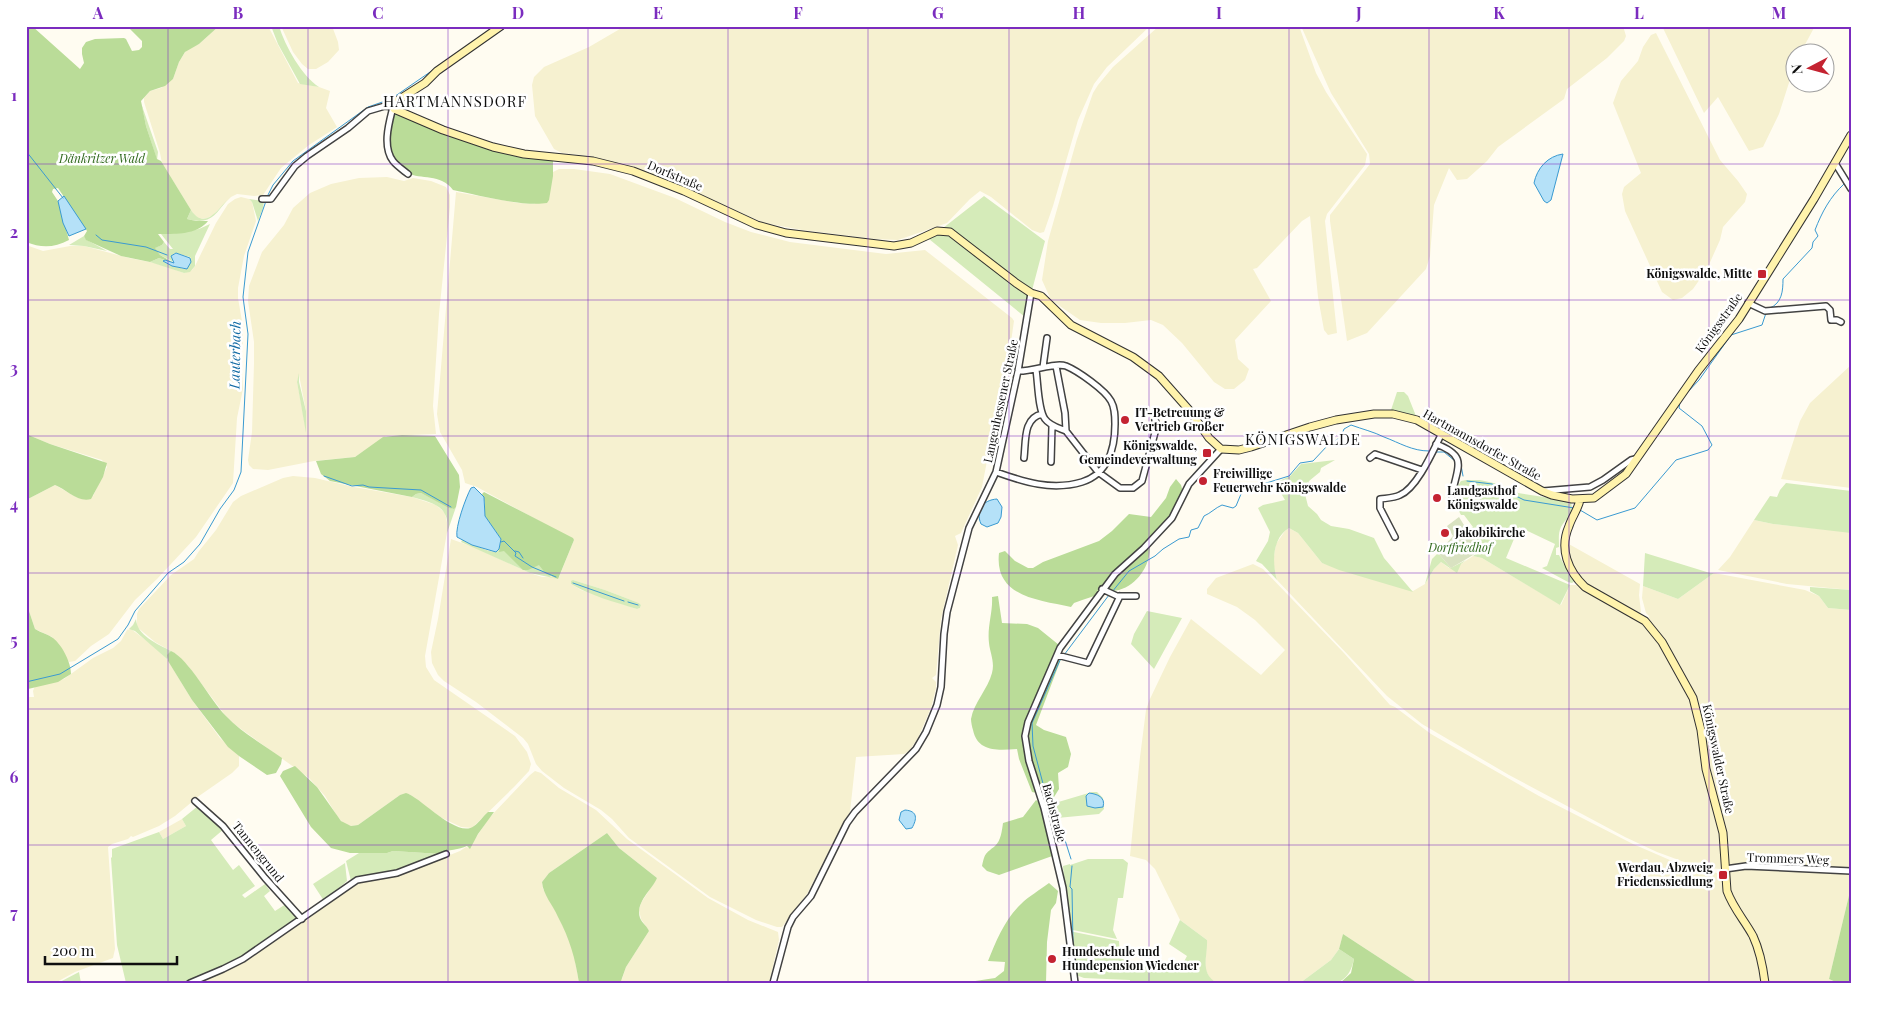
<svg xmlns="http://www.w3.org/2000/svg" width="1877" height="1009" font-family="'Playfair Display',serif">
<style>
.farmland{fill:#f6f1d0;fill-rule:evenodd}
.green{fill:#d5ebb9}
.forest{fill:#badc98}
.cemetery{fill:#d9e2c1}
.water{fill:#b5e1f8;stroke:#3a9ad1}
.lines{fill:none;stroke-linecap:round;stroke-linejoin:round}
.stream{stroke:#3a9ad1;stroke-width:1}
.street-casing{stroke:#424242;stroke-width:8}
.secondary-casing{stroke:#313131;stroke-width:9}
.street{stroke:#fff;stroke-width:5}
.secondary{stroke:#fff3ac;stroke-width:7}
.grid{fill:none;stroke:#7b2cbf;stroke-width:1;stroke-opacity:0.55}
.poi-dot{fill:#c42331;stroke:#fff;stroke-width:2}
.labels{text-anchor:middle;stroke-width:5;stroke-linejoin:round;paint-order:stroke}
.park-label{font-size:12px;font-style:italic;fill:#30691d;stroke:#fff}
.street-label{font-size:12px;fill:#0f0f0f;stroke:#fff}
.poi-label{font-size:12px;font-weight:bold;fill:#0f0f0f;stroke:#fff;text-anchor:start}
.water-label{font-size:14px;font-style:italic;fill:#146ca5;stroke:#fff}
.quarter-label{font-size:15px;letter-spacing:1px;fill:#0f0f0f;stroke:#fff}
.neatline{fill:none;stroke:#7b2cbf;stroke-width:2}
.grid-label{font-size:16px;text-anchor:middle;font-weight:bold;fill:#7b2cbf}
</style>
<rect width="100%" height="100%" fill="#fffcf1"/>
<path class="farmland" d="M 219,26 L 268,26 L 298,83 L 319,87 L 330,91 L 326,108 L 337,127 L 309,145 L 281,168 L 263,195 L 254,196 L 237,194 L 231,197 L 213,215 L 207,218 L 200,219 L 194,215 L 162,163 L 160,153 L 144,102 L 144,98 L 150,91 L 161,88 L 173,79 L 179,62 L 187,49 L 199,44 Z
M 281,26 L 332,26 L 338,42 L 339,50 L 328,62 L 316,69 L 308,69 L 302,64 L 293,52 Z
M 625,26 L 1150,26 L 1107,67 L 1094,84 L 1078,120 L 1053,206 L 1044,232 L 1040,233 L 1032,230 L 991,197 L 980,191 L 970,199 L 947,223 L 898,240 L 874,239 L 802,230 L 764,223 L 666,179 L 618,164 L 590,156 L 562,153 L 554,149 L 535,116 L 532,85 L 534,77 L 544,67 L 589,47 Z
M 1159,26 L 1299,26 L 1316,73 L 1326,92 L 1367,154 L 1365,165 L 1327,214 L 1325,221 L 1337,333 L 1328,335 L 1324,330 L 1318,297 L 1310,216 L 1302,221 L 1257,268 L 1253,269 L 1271,301 L 1235,340 L 1238,359 L 1249,369 L 1245,380 L 1234,389 L 1225,389 L 1214,382 L 1182,343 L 1163,325 L 1151,320 L 1125,323 L 1101,323 L 1080,320 L 1051,300 L 1042,280 L 1048,241 L 1077,139 L 1093,93 L 1098,85 L 1113,67 Z
M 1301,26 L 1623,26 L 1626,36 L 1624,41 L 1607,58 L 1567,89 L 1564,99 L 1498,147 L 1487,161 L 1467,179 L 1457,180 L 1449,168 L 1434,205 L 1430,256 L 1426,269 L 1367,333 L 1347,341 L 1330,221 L 1330,215 L 1370,164 L 1369,154 L 1331,93 Z
M 1662,26 L 1815,26 L 1801,52 L 1794,52 L 1794,67 L 1779,114 L 1763,147 L 1749,151 L 1718,97 L 1704,113 Z
M 1656,33 L 1720,160 L 1738,181 L 1747,194 L 1745,202 L 1723,227 L 1720,240 L 1707,269 L 1693,289 L 1682,298 L 1673,300 L 1662,292 L 1625,211 L 1622,194 L 1624,187 L 1641,173 L 1613,103 L 1621,81 L 1638,61 L 1643,47 L 1651,35 Z
M 559,169 L 574,169 L 610,174 L 675,198 L 725,222 L 751,232 L 790,242 L 886,254 L 925,250 L 1012,318 L 1014,321 L 1004,390 L 996,414 L 982,487 L 961,533 L 955,536 L 958,545 L 941,619 L 936,675 L 932,678 L 936,682 L 936,688 L 931,708 L 918,738 L 909,751 L 904,754 L 856,757 L 850,812 L 837,835 L 807,894 L 782,927 L 777,927 L 756,920 L 710,897 L 629,838 L 612,819 L 601,810 L 564,788 L 542,771 L 536,764 L 528,744 L 523,738 L 476,702 L 444,681 L 438,675 L 432,663 L 431,652 L 438,619 L 451,539 L 476,548 L 530,573 L 542,577 L 559,577 L 574,540 L 477,487 L 465,483 L 462,470 L 440,432 L 437,414 L 456,192 L 518,203 L 535,204 L 551,173 ZM 573,580 L 605,590 L 639,603 L 641,605 L 640,608 L 637,609 L 581,590 L 571,584 Z
M 387,177 L 404,181 L 413,178 L 431,181 L 446,187 L 450,195 L 450,207 L 439,314 L 433,406 L 436,434 L 386,436 L 355,457 L 314,461 L 268,470 L 253,469 L 249,465 L 248,460 L 252,432 L 254,363 L 254,342 L 248,301 L 249,286 L 262,252 L 284,225 L 293,208 L 310,193 L 331,184 L 359,178 ZM 299,375 L 306,411 L 306,430 L 297,382 Z
M 241,197 L 249,199 L 252,202 L 256,221 L 244,256 L 238,288 L 238,298 L 243,327 L 243,342 L 238,361 L 242,373 L 243,389 L 237,418 L 233,483 L 196,537 L 157,579 L 135,600 L 109,634 L 91,646 L 75,661 L 69,662 L 52,637 L 35,629 L 26,602 L 26,500 L 55,485 L 78,498 L 93,496 L 107,467 L 102,460 L 50,444 L 26,434 L 26,245 L 43,251 L 70,246 L 84,246 L 129,258 L 155,263 L 184,273 L 192,270 L 195,266 L 216,223 L 228,204 L 235,199 Z
M 1851,365 L 1851,488 L 1781,479 L 1800,421 L 1810,403 Z
M 293,476 L 315,478 L 354,487 L 412,497 L 436,505 L 445,513 L 448,527 L 425,656 L 426,667 L 434,680 L 515,736 L 527,752 L 531,764 L 529,771 L 514,787 L 472,828 L 461,827 L 440,817 L 409,794 L 400,795 L 358,825 L 351,826 L 344,824 L 337,816 L 325,796 L 309,778 L 234,724 L 225,715 L 188,666 L 176,654 L 155,642 L 137,627 L 137,614 L 139,609 L 171,575 L 194,559 L 199,551 L 216,530 L 233,502 L 241,496 L 283,478 Z
M 1754,520 L 1773,524 L 1851,532 L 1851,590 L 1787,584 L 1718,570 L 1730,557 Z
M 1289,528 L 1298,533 L 1322,563 L 1413,591 L 1425,584 L 1434,569 L 1441,562 L 1449,568 L 1461,564 L 1473,556 L 1482,558 L 1561,605 L 1570,585 L 1579,585 L 1595,597 L 1634,617 L 1645,625 L 1654,636 L 1689,696 L 1695,711 L 1719,823 L 1723,868 L 1720,869 L 1710,868 L 1687,863 L 1657,852 L 1625,837 L 1509,775 L 1422,724 L 1387,696 L 1277,580 L 1273,562 L 1276,544 L 1285,531 Z
M 1567,543 L 1640,584 L 1639,595 L 1641,612 L 1639,614 L 1584,584 L 1570,563 Z
M 1253,564 L 1263,569 L 1344,653 L 1390,705 L 1395,707 L 1431,734 L 1539,796 L 1633,844 L 1679,864 L 1721,874 L 1751,938 L 1759,957 L 1763,983 L 1418,983 L 1343,934 L 1339,949 L 1331,960 L 1300,983 L 1217,983 L 1210,979 L 1205,968 L 1207,940 L 1180,920 L 1155,869 L 1146,860 L 1130,856 L 1140,757 L 1146,710 L 1149,701 L 1170,657 L 1191,619 L 1261,675 L 1285,650 L 1255,620 L 1237,607 L 1207,594 L 1207,589 L 1216,578 Z
M 1714,573 L 1805,590 L 1819,596 L 1828,608 L 1851,610 L 1851,869 L 1755,864 L 1730,865 L 1728,863 L 1709,772 L 1698,700 L 1648,620 L 1649,616 L 1646,613 L 1642,598 L 1643,586 L 1678,599 Z
M 131,629 L 151,644 L 167,659 L 192,700 L 220,738 L 239,756 L 239,766 L 232,773 L 199,796 L 175,816 L 159,826 L 133,837 L 131,836 L 128,839 L 112,844 L 108,847 L 115,949 L 113,958 L 75,972 L 55,983 L 26,983 L 26,697 L 34,697 L 33,691 L 35,686 L 64,679 L 93,658 L 113,648 L 121,641 L 127,630 Z
M 535,771 L 541,773 L 559,788 L 596,810 L 627,839 L 708,898 L 748,920 L 778,932 L 779,940 L 769,983 L 617,983 L 622,979 L 626,967 L 649,931 L 641,919 L 639,910 L 641,903 L 657,878 L 619,848 L 607,833 L 549,873 L 542,882 L 543,889 L 559,917 L 573,949 L 579,983 L 197,983 L 224,972 L 249,959 L 312,916 L 346,888 L 361,879 L 395,877 L 460,851 L 466,847 L 469,848 L 489,818 L 530,775 Z
M 182,819 L 186,826 L 163,839 L 159,832 Z
M 1755,868 L 1851,873 L 1851,887 L 1829,979 L 1838,983 L 1767,983 L 1763,958 L 1731,896 L 1727,873 L 1730,871 L 1739,869 Z"/>
<path class="green" d="M 271,26 L 279,26 C 285,46 302,76 319,87 L 300,84 L 278,44 Z
M 141,103 L 158,152 L 157,160 L 146,126 Z
M 984,196 L 1045,241 L 1025,317 L 929,239 Z
M 249,199 L 264,201 L 263,208 L 258,221 L 252,202 Z
M 227,200 C 214,217 209,225 187,219 L 191,210 C 204,230 217,211 227,200 Z
M 210,224 L 195,256 L 195,266 L 190,272 L 184,273 L 150,262 L 159,258 L 165,260 L 163,260 L 170,265 L 184,269 L 191,259 L 190,257 L 175,253 L 171,256 L 174,262 L 160,255 L 154,248 L 162,245 L 164,242 L 170,249 L 173,249 L 161,234 L 183,232 L 199,229 Z
M 84,236 L 87,240 L 107,251 L 84,246 L 69,245 Z
M 299,373 L 299,382 L 306,411 L 306,433 L 297,382 Z
M 1397,392 L 1404,392 L 1408,396 L 1416,416 L 1415,417 L 1390,413 Z
M 1335,460 L 1321,468 L 1320,472 L 1309,481 L 1305,494 L 1308,506 L 1317,514 L 1321,520 L 1331,526 L 1349,529 L 1374,538 L 1384,558 L 1413,592 L 1339,570 L 1322,563 L 1298,533 L 1289,528 C 1272,538 1272,563 1277,580 L 1262,564 L 1256,561 L 1268,541 L 1270,532 L 1258,508 L 1263,505 L 1285,500 L 1275,483 L 1290,476 L 1301,464 Z
M 1466,480 L 1480,480 L 1498,484 L 1518,493 L 1570,501 C 1576,512 1566,518 1561,527 C 1558,533 1559,540 1559,547 L 1556,548 L 1556,555 L 1559,555 L 1563,563 L 1575,581 L 1572,583 L 1568,582 L 1542,568 L 1547,566 L 1555,544 L 1519,527 L 1506,558 L 1570,585 L 1560,605 L 1482,558 L 1473,556 L 1484,548 L 1472,538 L 1467,530 L 1473,527 L 1464,515 L 1461,515 C 1454,502 1452,494 1461,481 Z
M 1786,483 L 1851,491 L 1851,533 L 1773,524 L 1754,520 L 1770,496 L 1777,497 L 1780,490 Z
M 421,493 L 453,509 L 456,507 L 447,533 C 451,506 433,503 412,497 L 416,494 Z
M 462,540 C 472,544 491,554 498,551 L 501,542 L 542,566 L 551,577 L 558,579 L 530,573 L 461,542 Z
M 1438,553 L 1451,568 L 1466,560 L 1461,564 L 1457,573 L 1441,562 L 1434,569 L 1425,584 L 1432,559 Z
M 1645,553 L 1710,573 L 1714,573 L 1678,599 L 1643,586 Z
M 573,580 L 605,590 L 639,603 L 641,605 L 640,608 L 637,609 C 615,602 591,596 571,584 L 571,581 Z
M 1810,587 L 1851,590 L 1851,610 L 1828,608 L 1819,596 L 1810,591 Z
M 1147,611 L 1182,618 L 1154,669 L 1131,644 L 1134,634 Z
M 136,619 C 137,636 158,644 171,651 L 167,659 L 135,631 L 129,629 L 133,625 Z
M 1092,792 L 1097,792 L 1103,798 L 1104,809 L 1099,814 L 1057,818 L 1055,803 Z
M 198,806 L 224,829 L 211,840 L 233,870 L 239,865 L 255,886 L 242,895 L 245,898 L 265,884 L 270,891 L 264,896 L 275,911 L 286,904 L 298,919 L 244,955 L 192,980 L 183,983 L 126,983 L 117,945 L 111,858 L 112,857 L 112,849 L 159,832 L 163,839 L 186,826 L 182,819 Z
M 393,851 L 441,854 L 388,873 L 367,876 L 351,881 L 346,861 L 359,853 L 387,853 Z
M 1088,859 L 1123,859 L 1128,863 L 1123,898 L 1118,898 L 1113,930 L 1117,939 L 1068,929 L 1063,866 L 1070,864 L 1070,865 Z
M 345,863 L 347,881 L 324,901 L 313,884 Z
M 1180,920 L 1207,940 C 1208,956 1199,973 1217,983 L 1130,983 L 1130,980 L 1084,978 L 1076,975 L 1069,931 L 1119,941 L 1120,958 L 1125,960 L 1180,969 L 1187,956 L 1169,944 Z
M 1339,949 L 1354,959 C 1347,991 1327,983 1300,983 L 1331,960 Z
M 79,972 L 81,983 L 58,983 Z"/>
<path class="forest" d="M 26,26 L 32,26 L 80,69 L 84,63 L 82,54 L 82,48 L 86,42 L 95,39 L 124,38 L 126,39 L 132,51 L 139,50 L 142,47 L 142,41 L 127,26 L 219,26 L 199,44 L 185,52 L 179,62 L 173,79 L 165,86 L 150,91 L 141,101 L 146,126 L 157,159 L 161,161 L 191,210 L 187,219 L 196,221 L 208,221 C 197,235 175,234 158,234 L 164,242 L 162,245 L 155,248 L 160,255 L 174,263 L 159,258 L 150,262 L 121,256 L 86,240 L 84,236 L 87,231 L 58,188 L 53,189 L 52,192 L 58,201 L 69,240 C 54,248 41,248 26,242 Z
M 394,111 L 480,144 L 553,158 L 553,176 L 549,200 L 547,203 C 524,207 477,195 453,190 C 441,173 420,180 408,173 C 401,170 395,161 390,156 L 389,124 Z
M 26,434 L 50,444 L 107,463 L 103,477 L 91,499 C 78,503 66,489 55,485 L 26,500 Z
M 402,435 L 435,436 L 459,475 L 460,487 L 456,507 L 454,509 L 449,508 L 421,493 L 416,494 L 412,497 L 330,481 L 321,474 L 316,461 L 355,457 L 383,437 Z
M 1176,479 L 1181,485 L 1183,492 L 1177,515 L 1164,526 L 1150,545 C 1151,564 1138,585 1119,590 C 1115,591 1111,591 1107,592 C 1096,595 1085,599 1074,603 L 1071,607 C 1039,600 994,597 999,553 L 1005,551 L 1015,561 L 1028,568 L 1033,568 L 1043,562 L 1099,541 L 1112,531 L 1129,514 L 1151,517 L 1166,498 L 1170,487 Z
M 484,492 L 573,538 L 574,540 L 558,579 L 546,574 L 539,565 L 528,570 L 523,570 L 504,551 L 499,552 L 501,539 L 485,516 L 485,503 L 482,494 Z
M 998,596 L 1002,623 L 1027,624 L 1038,628 L 1059,645 L 1061,659 L 1036,725 L 1044,730 L 1066,737 L 1071,754 L 1068,767 L 1058,773 L 1059,789 L 1054,797 L 1032,792 L 1019,759 L 1017,749 C 999,750 978,753 973,730 C 972,727 971,722 971,719 C 974,702 988,689 992,673 C 995,662 990,653 989,643 C 987,627 993,612 992,597 Z
M 26,602 L 35,629 C 41,633 48,634 53,638 C 62,645 71,662 71,674 L 58,682 L 28,689 L 26,689 Z
M 171,651 C 189,659 210,700 226,716 C 242,733 263,744 282,758 L 281,764 L 276,773 L 267,775 L 239,756 L 228,747 L 192,700 L 168,661 L 167,655 Z
M 295,766 L 317,787 L 341,821 L 351,826 L 358,825 L 400,795 L 406,793 C 422,798 457,839 474,826 C 479,823 483,816 488,812 L 494,812 L 478,834 L 470,849 L 467,846 C 459,850 448,849 441,854 L 393,851 L 387,853 L 350,853 L 331,848 L 311,827 L 280,776 L 283,771 Z
M 1036,800 L 1042,804 L 1055,855 L 999,875 L 987,871 L 982,866 C 985,853 985,854 995,846 C 1001,841 1002,830 1003,823 L 1023,817 Z
M 607,833 L 619,848 L 657,878 C 652,890 635,902 640,918 C 642,923 647,926 649,931 L 626,967 L 621,981 L 617,983 L 579,983 C 575,957 570,940 558,917 C 553,905 543,895 542,882 L 549,873 Z
M 1049,883 L 1058,891 L 1056,903 L 1051,910 L 1047,942 L 1046,983 L 962,983 L 995,978 L 1004,971 L 1005,962 L 988,961 C 996,941 1005,919 1021,904 C 1029,896 1040,890 1049,883 Z
M 1851,887 L 1851,983 L 1838,983 L 1829,979 Z
M 1343,934 L 1418,983 L 1340,983 L 1351,973 L 1354,959 L 1339,949 Z"/>
<path class="cemetery" d="M 1459,517 L 1472,538 L 1485,548 L 1451,568 L 1438,553 L 1453,536 L 1447,526 Z"/>
<path class="water" d="M 1563,154 L 1551,200 L 1547,203 L 1544,201 L 1534,183 C 1537,168 1548,156 1563,154 Z
M 64,196 L 86,229 L 69,236 L 63,223 L 58,201 Z
M 176,253 L 190,258 L 191,262 L 187,269 L 172,266 L 163,261 L 165,260 L 174,263 L 171,256 Z
M 474,487 L 484,497 L 485,516 L 501,539 L 499,549 L 496,552 L 472,545 L 457,537 C 455,527 466,497 471,488 Z
M 997,499 L 1002,507 L 1001,517 L 998,523 L 987,527 L 981,524 C 975,510 983,500 997,499 Z
M 1089,793 C 1097,794 1106,797 1103,807 L 1095,808 L 1087,806 L 1086,796 Z
M 905,810 C 918,811 917,819 912,828 L 906,829 L 899,820 L 901,812 Z"/>
<g class="lines">
<path class="stream" d="M 497,33 L 507,26
M 441,64 L 474,41
M 26,151 L 63,198
M 267,197 L 273,185 L 293,161 L 368,107 L 391,99 L 433,70
M 96,235 L 102,240 L 146,247 L 167,255
M 1770,308 C 1782,303 1783,291 1783,279 L 1812,248 L 1813,242 L 1818,236 L 1815,230 C 1822,212 1830,197 1844,184
M 1685,395 L 1699,380 L 1731,335 L 1762,325 L 1766,313
M 1342,434 L 1344,429 L 1351,425 C 1362,429 1374,432 1384,437 C 1400,443 1412,451 1429,451
M 1435,452 L 1444,452 L 1455,461
M 1461,465 L 1463,476
M 324,476 L 352,486 L 363,485 L 369,487 L 421,490 L 451,507
M 1467,481 L 1492,484 L 1524,500 L 1574,508
M 1580,510 L 1597,520 L 1635,508 L 1676,460 L 1708,450 L 1712,445 L 1702,426 L 1679,408 L 1680,402
M 501,542 L 504,541 L 516,553 L 515,556 L 532,567 L 556,577
M 515,551 L 519,552 L 523,558
M 573,583 L 624,601
M 1112,592 L 1129,571 L 1155,556 L 1163,549 L 1179,539 L 1189,537 L 1191,530 L 1198,528 L 1204,516 C 1211,513 1215,508 1222,505 L 1233,508 L 1236,506 L 1241,494 L 1247,489 L 1289,476 L 1300,463 L 1313,461 L 1328,445 L 1338,439
M 628,602 L 638,605
M 1064,655 L 1109,595
M 1061,658 L 1032,723 L 1033,746 L 1054,825 L 1064,837 L 1071,859
M 26,682 L 60,674 L 118,639 L 128,625 L 135,611 L 168,573 L 184,562 L 200,544 L 220,509 L 234,490 L 241,472 L 248,334 L 243,297 L 248,252 L 266,201
M 1072,866 L 1070,887 L 1072,889 L 1073,944
M 1074,953 L 1078,983"/>
<g class="street-casing">
<path id="street" d="M 1835,163 L 1851,189
M 262,199 L 271,199 L 295,166 L 307,156 L 348,128 L 368,111 L 385,106 L 393,107 C 389,123 382,146 393,161 C 397,166 403,170 408,174
M 1748,303 L 1765,311 L 1826,306 L 1830,310 L 1831,320 L 1837,320 L 1841,322
M 1056,366 L 1065,413 L 1066,431 L 1098,472 L 1120,488 L 1133,488 L 1142,481 L 1157,425 L 1155,420
M 1043,367 L 1047,338
M 1036,370 C 1038,382 1038,410 1045,419 C 1050,426 1059,428 1066,431
M 1436,444 C 1471,457 1455,469 1452,497
M 1024,458 C 1026,441 1023,418 1042,414
M 1370,458 L 1375,454 L 1422,470
M 1051,462 L 1052,426
M 996,472 C 1024,482 1052,491 1082,482 C 1108,474 1115,448 1115,424 C 1115,416 1115,408 1111,401 C 1105,390 1078,371 1066,366 C 1055,362 1032,372 1018,371
M 1543,491 L 1590,487 L 1603,480 L 1631,460 L 1635,459
M 1395,537 L 1380,508 L 1380,499 C 1387,498 1394,498 1400,495 C 1417,488 1433,451 1441,435
M 1102,589 L 1117,596 L 1136,596
M 1057,655 L 1088,663 L 1120,596
M 195,801 L 223,826 L 265,878 L 302,919
M 1725,869 L 1746,866 L 1851,871
M 190,983 L 223,969 L 243,959 L 357,880 L 397,873 L 446,854
M 773,983 L 788,927 L 793,917 L 811,896 L 847,823 L 855,812 L 916,749 L 926,732 L 937,705 L 941,687 L 944,634 L 947,612 L 969,528 L 996,472 L 1018,371 L 1031,293
M 1075,983 L 1063,888 L 1044,808 L 1029,761 L 1025,736 L 1028,722 L 1060,648 L 1115,574 L 1144,548 L 1172,518 L 1189,484 L 1221,449"/>
</g>
<g class="secondary-casing">
<path id="secondary" d="M 501,26 L 437,71 L 425,83 L 395,102 L 393,106 L 394,109 L 443,130 L 493,147 L 524,154 L 593,161 L 633,171 L 684,191 L 757,225 L 786,233 L 894,246 L 911,243 L 937,231 L 950,232 L 1016,283 L 1031,293 L 1041,296 L 1071,325 L 1133,357 L 1159,376 L 1190,411 L 1209,438 L 1221,449 L 1239,450 L 1251,447 L 1310,427 L 1336,420 L 1374,414 L 1393,414 L 1417,420 L 1542,491 L 1552,495 L 1572,499 L 1594,498 L 1626,474 L 1698,371 L 1739,319 L 1814,199 L 1851,135
M 1580,500 C 1578,509 1572,517 1569,526 C 1559,549 1568,571 1585,587 L 1645,621 L 1662,642 L 1693,698 L 1701,730 L 1706,769 L 1723,833 L 1727,891 C 1733,908 1745,921 1753,936 C 1760,951 1763,967 1765,983"/>
</g>
<use href="#street" class="street"/>
<use href="#secondary" class="secondary"/>
</g>
<path class="grid" d="M 168,26 L 168,983M 308,26 L 308,983M 448,26 L 448,983M 588,26 L 588,983M 728,26 L 728,983M 868,26 L 868,983M 1009,26 L 1009,983M 1149,26 L 1149,983M 1289,26 L 1289,983M 1429,26 L 1429,983M 1569,26 L 1569,983M 1709,26 L 1709,983M 26,164 L 1851,164M 26,300 L 1851,300M 26,436 L 1851,436M 26,573 L 1851,573M 26,709 L 1851,709M 26,845 L 1851,845"/>
<g class="poi-dot">
<rect x="1757" y="269" width="10" height="10" rx="2.5"/>
<circle cx="1125" cy="420" r="5"/>
<rect x="1202" y="448" width="10" height="10" rx="2.5"/>
<circle cx="1203" cy="481" r="5"/>
<circle cx="1437" cy="498" r="5"/>
<circle cx="1445" cy="533" r="5"/>
<rect x="1718" y="870" width="10" height="10" rx="2.5"/>
<circle cx="1052" cy="959" r="5"/>
</g>
<g class="labels">
<g class="park-label">
<text x="102" y="163">Dänkritzer Wald</text>
<text x="1460" y="552">Dorffriedhof</text>
</g>
<g class="street-label">
<text transform="translate(675 176) rotate(23)" y="4">Dorfstraße</text>
<text transform="translate(1719 323) rotate(-54)" y="4">Königsstraße</text>
<text transform="translate(1001 401) rotate(-78)" y="4">Langenhessener Straße</text>
<text transform="translate(1482 445) rotate(29)" y="4">Hartmannsdorfer Straße</text>
<text transform="translate(1718 759) rotate(78)" y="4">Königswalder Straße</text>
<text transform="translate(1054 813) rotate(75)" y="4">Bachstraße</text>
<text transform="translate(258 852) rotate(51)" y="4">Tannengrund</text>
<text transform="translate(1788 859) rotate(2)" y="4">Trommers Weg</text>
</g>
<g class="poi-label">
<text x="1752" y="278" text-anchor="end">Königswalde, Mitte</text>
<text x="1135" y="417">IT-Betreuung &amp;<tspan x="1135" dy="14">Vertrieb Großer</tspan></text>
<text x="1197" y="450" text-anchor="end">Königswalde,<tspan x="1197" dy="14">Gemeindeverwaltung</tspan></text>
<text x="1213" y="478">Freiwillige<tspan x="1213" dy="14">Feuerwehr Königswalde</tspan></text>
<text x="1447" y="495">Landgasthof<tspan x="1447" dy="14">Königswalde</tspan></text>
<text x="1455" y="537">Jakobikirche</text>
<text x="1713" y="872" text-anchor="end">Werdau, Abzweig<tspan x="1713" dy="14">Friedenssiedlung</tspan></text>
<text x="1062" y="956">Hundeschule und<tspan x="1062" dy="14">Hundepension Wiedener</tspan></text>
</g>
<g class="water-label">
<text transform="translate(235 355) rotate(-89)" y="5">Lauterbach</text>
</g>
<g class="quarter-label">
<text x="455" y="107">HARTMANNSDORF</text>
<text x="1303" y="445">KÖNIGSWALDE</text>
</g>
</g>
<rect width="1877" height="1009" fill="none" stroke="#ffffff" stroke-width="55"/>
<g transform="translate(1810 68) rotate(264)"><circle r="24" fill="#ffffff" stroke="#9f9f9f"/>
<path d="M0-4L9 19L0 12L-9 19Z" fill="#c42331"/>
<text y="-8" font-size="14" font-weight="bold" text-anchor="middle" fill="#0f0f0f">N</text>
</g>
<path d="M45 956v8h132v-8" fill="none" stroke="#0f0f0f" stroke-width="2.5"/>
<text x="52" y="956" font-size="15" fill="#0f0f0f" stroke="#ffffff" stroke-width="4" paint-order="stroke">200 m</text>
<rect x="28" y="28" width="1822" height="954" class="neatline"/>
<g class="grid-label">
<text x="98" y="19">A</text>
<text x="238" y="19">B</text>
<text x="378" y="19">C</text>
<text x="518" y="19">D</text>
<text x="658" y="19">E</text>
<text x="798" y="19">F</text>
<text x="938" y="19">G</text>
<text x="1079" y="19">H</text>
<text x="1219" y="19">I</text>
<text x="1359" y="19">J</text>
<text x="1499" y="19">K</text>
<text x="1639" y="19">L</text>
<text x="1779" y="19">M</text>
<text x="14" y="101">1</text>
<text x="14" y="238">2</text>
<text x="14" y="374">3</text>
<text x="14" y="510">4</text>
<text x="14" y="646">5</text>
<text x="14" y="783">6</text>
<text x="14" y="919">7</text>
</g>
</svg>
